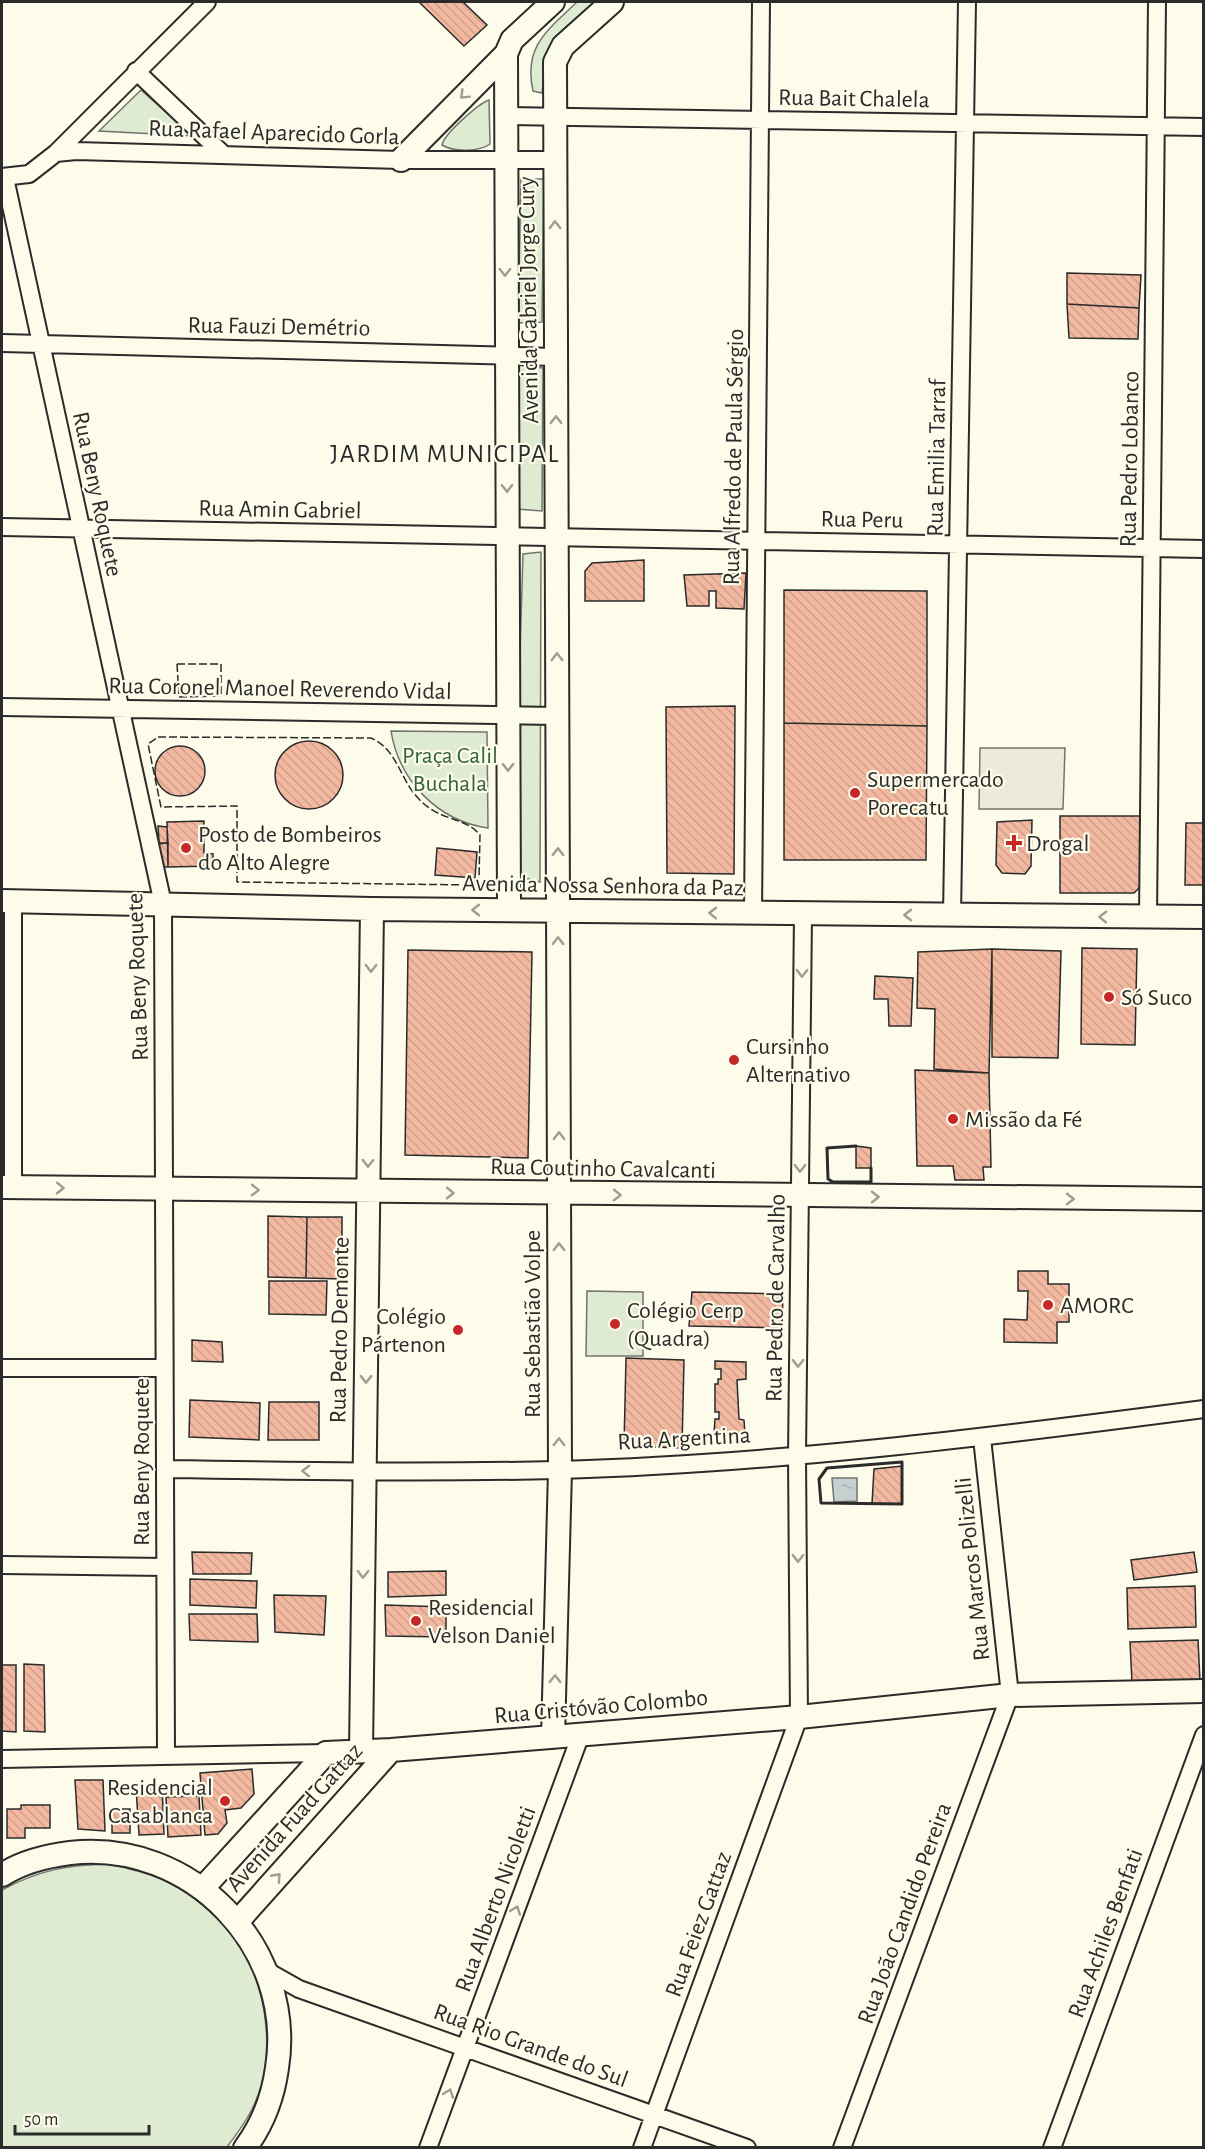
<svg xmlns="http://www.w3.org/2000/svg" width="1205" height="2149" font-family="'Alegreya Sans',sans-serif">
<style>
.green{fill:#deebd1;stroke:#74746e;stroke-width:1.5}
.parking{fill:#eceadb;stroke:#74746e;stroke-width:1.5}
.water{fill:url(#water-ripples);stroke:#74746e;stroke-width:1.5}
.building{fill:url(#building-back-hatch);stroke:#2b2b2b;stroke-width:1.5}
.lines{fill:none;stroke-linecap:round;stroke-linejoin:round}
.street-casing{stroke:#2b2b2b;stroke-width:20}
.secondary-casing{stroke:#2b2b2b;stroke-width:26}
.street{stroke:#fdfbea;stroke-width:16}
.secondary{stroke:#fdfbea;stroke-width:22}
.fence{stroke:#2b2b2b;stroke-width:1.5;stroke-dasharray:8 3;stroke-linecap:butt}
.wall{stroke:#2b2b2b;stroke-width:3}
.oneway{stroke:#9e9d94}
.poi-dot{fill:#c62828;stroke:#fdfbea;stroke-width:2}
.labels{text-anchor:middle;stroke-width:4.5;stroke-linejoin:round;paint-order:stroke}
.street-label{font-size:24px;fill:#2b2b2b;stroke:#fdfbea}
.park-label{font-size:24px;fill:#34623c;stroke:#fdfbea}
.poi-label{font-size:24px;fill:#2b2b2b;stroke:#fdfbea;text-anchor:start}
.neighbourhood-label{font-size:26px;letter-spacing:1.5px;fill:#2b2b2b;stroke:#fdfbea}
</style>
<defs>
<pattern id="water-ripples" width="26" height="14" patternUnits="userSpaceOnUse" patternTransform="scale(1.5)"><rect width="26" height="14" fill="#c7d0d0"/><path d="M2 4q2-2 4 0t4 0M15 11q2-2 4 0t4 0" fill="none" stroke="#abb3b3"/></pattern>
<pattern id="building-back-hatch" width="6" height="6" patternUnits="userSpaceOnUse" patternTransform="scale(1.5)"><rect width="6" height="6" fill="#f2b8a0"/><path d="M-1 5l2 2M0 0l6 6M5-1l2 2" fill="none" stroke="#d09e8a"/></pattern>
</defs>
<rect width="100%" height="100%" fill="#fdfbea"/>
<path class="green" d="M 577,2 L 602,2 L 547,52 L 542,93 L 533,91 C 523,46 548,30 577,2 Z
M 141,90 L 193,136 L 99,131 Z
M 489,100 L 490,144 C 480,152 453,152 442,145 C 444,134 478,104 489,100 Z
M 521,179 L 544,179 L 542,322 L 518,323 Z
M 519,365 L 543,368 L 542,511 L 517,509 Z
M 541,552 L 540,882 L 517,876 L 518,718 L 523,554 Z
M 391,731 L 487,732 L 488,828 C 438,821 399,781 391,731 Z
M 587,1291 L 643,1292 L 643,1356 L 586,1356 Z
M 109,1864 C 139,1871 169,1878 195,1895 C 251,1932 277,2015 263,2079 C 257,2106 243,2126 227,2147 L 2,2148 L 2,1890 C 39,1870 67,1865 109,1864 Z"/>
<path class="parking" d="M 980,748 L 1065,748 L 1063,809 L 979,809 Z"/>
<path class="water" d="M 832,1478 L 857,1478 L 857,1501 L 834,1502 Z"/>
<path class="building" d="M 419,2 L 463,2 L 487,25 L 464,46 Z
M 1067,273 L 1141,275 L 1139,308 L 1067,304 Z
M 1067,304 L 1139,308 L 1138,339 L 1069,338 Z
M 644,560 L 644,601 L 585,601 L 585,571 L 592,563 Z
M 746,573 L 744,609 L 716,608 L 716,591 L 709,591 L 709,606 L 687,606 L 684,575 Z
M 784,590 L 927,591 L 927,726 L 784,723 Z
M 735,706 L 734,874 L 667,873 L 666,707 Z
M 784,723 L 927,726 L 926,860 L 784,860 Z
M275 775a34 34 0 1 1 68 0a34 34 0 1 1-68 0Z
M155 771a25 25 0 1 1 50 0a25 25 0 1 1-50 0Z
M 1060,816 L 1140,816 L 1140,887 L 1134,893 L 1060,893 Z
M 1032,820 L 1031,866 L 1025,874 L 1002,873 L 996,865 L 997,822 Z
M 204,821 L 204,853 L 213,854 L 213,866 L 168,867 L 167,822 Z
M 1186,823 L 1204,823 L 1204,885 L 1185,885 Z
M 158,826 L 167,827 L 168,843 L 159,843 Z
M 168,843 L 168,867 L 161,867 L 156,844 Z
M 437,848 L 477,852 L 475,878 L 435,875 Z
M 1082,948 L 1137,949 L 1135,1045 L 1081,1044 Z
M 992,949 L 1061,951 L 1058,1058 L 992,1057 Z
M 992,949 L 989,1073 L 934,1069 L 935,1009 L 917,1008 L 918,952 Z
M 408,950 L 532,952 L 528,1158 L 405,1155 Z
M 875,976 L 913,978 L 911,1026 L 889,1026 L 888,999 L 874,999 Z
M 915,1070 L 989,1073 L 991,1167 L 983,1167 L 984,1180 L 955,1180 L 953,1166 L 917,1166 Z
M 856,1146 L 871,1148 L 871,1168 L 856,1168 Z
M 268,1216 L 307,1217 L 306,1278 L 268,1277 Z
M 307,1217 L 342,1217 L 342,1279 L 306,1278 Z
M 1018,1271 L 1048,1271 L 1048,1284 L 1069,1284 L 1069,1322 L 1057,1322 L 1057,1343 L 1004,1342 L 1004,1319 L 1027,1320 L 1028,1291 L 1018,1291 Z
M 269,1281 L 327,1281 L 326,1315 L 269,1314 Z
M 692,1292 L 783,1294 L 782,1328 L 689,1326 Z
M 192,1340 L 222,1342 L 223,1362 L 192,1361 Z
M 626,1358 L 684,1360 L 682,1448 L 624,1446 Z
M 715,1361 L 746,1362 L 746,1379 L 737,1380 L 739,1419 L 744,1420 L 745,1434 L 714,1434 L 715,1419 L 719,1419 L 719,1412 L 715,1412 L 715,1384 L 718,1384 L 718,1379 L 721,1379 L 721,1369 L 715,1369 Z
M 190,1400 L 260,1403 L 259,1440 L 189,1437 Z
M 269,1402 L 319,1402 L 319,1440 L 268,1440 Z
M 902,1466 L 902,1504 L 872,1504 L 874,1469 Z
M 192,1552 L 252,1553 L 251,1574 L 193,1574 Z
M 1194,1552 L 1197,1572 L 1134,1580 L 1131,1560 Z
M 446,1571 L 446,1595 L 388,1597 L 388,1572 Z
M 190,1579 L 257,1581 L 256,1608 L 190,1605 Z
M 1195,1586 L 1196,1627 L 1128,1629 L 1127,1588 Z
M 274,1595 L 326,1596 L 324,1635 L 275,1632 Z
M 385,1605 L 446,1607 L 446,1637 L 386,1636 Z
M 189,1614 L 257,1614 L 258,1642 L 190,1640 Z
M 1198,1640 L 1200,1681 L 1132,1683 L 1130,1642 Z
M 24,1664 L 44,1665 L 45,1732 L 24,1731 Z
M 2,1665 L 16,1665 L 16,1732 L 2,1731 Z
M 252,1769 L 254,1794 L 241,1808 L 225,1810 L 227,1823 L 218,1834 L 205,1835 L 200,1773 Z
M 75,1780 L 103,1780 L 105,1831 L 78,1829 Z
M 162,1786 L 164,1834 L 139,1835 L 136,1787 Z
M 199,1796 L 201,1835 L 168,1837 L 166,1797 Z
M 21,1805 L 50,1805 L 50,1828 L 25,1828 L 25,1838 L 7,1838 L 7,1809 L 21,1809 Z
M 112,1809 L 130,1809 L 130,1833 L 112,1833 Z"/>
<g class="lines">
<g class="street-casing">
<path id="street" d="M 136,71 L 223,154
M 504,116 L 1204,127
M 56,153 L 207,2
M 2,177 L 29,174 L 56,153 L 76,151 L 401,160 L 554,160
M 5,178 L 163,904 L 166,1755
M 2,343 L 556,357
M 2,527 L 1204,549
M 2,707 L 557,716
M 13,902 L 13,1188
M 753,914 L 761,2
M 952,915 L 967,2
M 1148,917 L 1157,2
M 2,1368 L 164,1368
M 165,1469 C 296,1471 426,1473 557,1470 C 774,1464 989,1437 1204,1409
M 2,1565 L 165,1567
M 2,1759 L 326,1753
M 267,1971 L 299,1989 L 747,2148
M 428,2148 L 581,1734
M 642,2148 L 799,1717 L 797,1456 L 803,915
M 842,2148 L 1010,1695 L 982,1438
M 1052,2148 L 1204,1735"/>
</g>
<g class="secondary-casing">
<path id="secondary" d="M 401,160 L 506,54
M 2,901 L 372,909 L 1204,917
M 509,910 L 506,54 L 512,40 L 553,2
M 2,1187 L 1204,1199
M 553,1737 L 560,1470 L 555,62 L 563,46 L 612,2
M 361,1751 L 372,909
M 2,1875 C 22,1862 46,1856 70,1853 C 191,1839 296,1948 277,2068 C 273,2097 263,2124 245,2148
M 203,1888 L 326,1753 L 391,1750 L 799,1717 L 1010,1695 L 1204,1691
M 238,1921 L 391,1750"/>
</g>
<use href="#street" class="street"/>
<use href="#secondary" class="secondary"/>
<path class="fence" d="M 177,664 L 221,664 L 221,696 L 179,697 Z
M 158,737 L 371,738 C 398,750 399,778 418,798 C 439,822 465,816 480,835 L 479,878 L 470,885 L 237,882 L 237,806 L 161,807 L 148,744 Z"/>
<path class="wall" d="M 856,1146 L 827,1148 L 828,1179 L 833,1182 L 871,1182 L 871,1168
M 902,1462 L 902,1504 L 821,1503 L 819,1479 L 827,1468 Z"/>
</g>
<defs><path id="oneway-chevron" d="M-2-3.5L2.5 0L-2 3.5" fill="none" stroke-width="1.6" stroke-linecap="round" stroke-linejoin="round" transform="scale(1.5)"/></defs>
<g class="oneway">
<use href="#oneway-chevron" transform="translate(464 95) rotate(135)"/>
<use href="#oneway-chevron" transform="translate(555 225) rotate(-91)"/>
<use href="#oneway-chevron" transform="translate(505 272) rotate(90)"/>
<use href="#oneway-chevron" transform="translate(556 420) rotate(-90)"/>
<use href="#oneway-chevron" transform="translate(507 488) rotate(89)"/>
<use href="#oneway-chevron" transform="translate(557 657) rotate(-90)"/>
<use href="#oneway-chevron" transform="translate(508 767) rotate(89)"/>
<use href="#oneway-chevron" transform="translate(558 852) rotate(-90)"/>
<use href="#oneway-chevron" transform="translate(476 910) rotate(-180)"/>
<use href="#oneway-chevron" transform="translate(713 913) rotate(-179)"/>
<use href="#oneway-chevron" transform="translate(908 915) rotate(-180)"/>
<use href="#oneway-chevron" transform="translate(1103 917) rotate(-179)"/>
<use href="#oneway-chevron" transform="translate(558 941) rotate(-90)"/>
<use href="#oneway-chevron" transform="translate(371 968) rotate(91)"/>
<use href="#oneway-chevron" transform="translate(802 973) rotate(91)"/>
<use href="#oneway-chevron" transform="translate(559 1136) rotate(-90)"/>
<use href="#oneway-chevron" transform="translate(368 1163) rotate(91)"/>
<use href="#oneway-chevron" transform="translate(800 1168) rotate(91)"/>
<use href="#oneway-chevron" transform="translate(60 1188) rotate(1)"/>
<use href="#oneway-chevron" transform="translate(255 1190) rotate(1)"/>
<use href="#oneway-chevron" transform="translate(450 1193) rotate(1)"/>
<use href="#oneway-chevron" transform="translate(617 1195) rotate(1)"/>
<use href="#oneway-chevron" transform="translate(875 1197)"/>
<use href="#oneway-chevron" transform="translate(1070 1199)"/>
<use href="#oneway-chevron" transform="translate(559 1247) rotate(-90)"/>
<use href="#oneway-chevron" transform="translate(798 1363) rotate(91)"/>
<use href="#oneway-chevron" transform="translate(366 1379) rotate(91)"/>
<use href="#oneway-chevron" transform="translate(559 1442) rotate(-90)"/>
<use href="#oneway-chevron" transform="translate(306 1471) rotate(-179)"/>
<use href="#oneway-chevron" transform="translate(798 1558) rotate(90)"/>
<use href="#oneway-chevron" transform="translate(363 1574) rotate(91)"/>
<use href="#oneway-chevron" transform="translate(555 1679) rotate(-89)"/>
<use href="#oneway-chevron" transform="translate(277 1877) rotate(-48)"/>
<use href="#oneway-chevron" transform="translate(516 1910) rotate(-70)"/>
<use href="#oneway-chevron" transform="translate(449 2093) rotate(-70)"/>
</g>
<g class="poi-dot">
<circle cx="855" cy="793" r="6"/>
<path d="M1011 834h6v6h6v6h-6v6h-6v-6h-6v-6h6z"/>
<circle cx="186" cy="848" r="6"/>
<circle cx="1109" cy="997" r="6"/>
<circle cx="734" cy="1060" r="6"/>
<circle cx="953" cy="1119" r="6"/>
<circle cx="1048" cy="1305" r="6"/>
<circle cx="615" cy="1324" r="6"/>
<circle cx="458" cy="1330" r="6"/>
<circle cx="416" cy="1621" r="6"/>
<circle cx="225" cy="1801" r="6"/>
</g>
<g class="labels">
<g class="street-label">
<text transform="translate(854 98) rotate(1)" y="8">Rua Bait Chalela</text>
<text transform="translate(274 132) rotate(2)" y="8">Rua Rafael Aparecido Gorla</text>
<text transform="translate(528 300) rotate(-91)" y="8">Avenida Gabriel Jorge Cury</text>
<text transform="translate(279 326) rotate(1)" y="8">Rua Fauzi Demétrio</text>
<text transform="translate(733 457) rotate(-89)" y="8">Rua Alfredo de Paula Sérgio</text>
<text transform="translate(936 458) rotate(-89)" y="8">Rua Emilia Tarraf</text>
<text transform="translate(1129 459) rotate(-89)" y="8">Rua Pedro Lobanco</text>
<text transform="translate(98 494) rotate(78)" y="8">Rua Beny Roquete</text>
<text transform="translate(280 509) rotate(1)" y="8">Rua Amin Gabriel</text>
<text transform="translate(862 519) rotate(1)" y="8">Rua Peru</text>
<text transform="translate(280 688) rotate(1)" y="8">Rua Coronel Manoel Reverendo Vidal</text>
<text transform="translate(603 885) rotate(1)" y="8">Avenida Nossa Senhora da Paz</text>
<text transform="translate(137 977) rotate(-92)" y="8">Rua Beny Roquete</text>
<text transform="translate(603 1168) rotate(1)" y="8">Rua Coutinho Cavalcanti</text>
<text transform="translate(775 1298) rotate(-89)" y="8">Rua Pedro de Carvalho</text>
<text transform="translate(532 1324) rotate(-90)" y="8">Rua Sebastião Volpe</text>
<text transform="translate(339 1330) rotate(-89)" y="8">Rua Pedro Demonte</text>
<text transform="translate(684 1438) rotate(-3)" y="8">Rua Argentina</text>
<text transform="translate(141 1462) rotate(-90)" y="8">Rua Beny Roquete</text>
<text transform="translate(972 1569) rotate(-96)" y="8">Rua Marcos Polizelli</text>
<text transform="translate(601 1706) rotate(-5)" y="8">Rua Cristóvão Colombo</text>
<text transform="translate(294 1817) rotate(-48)" y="8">Avenida Fuad Gattaz</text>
<text transform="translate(495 1899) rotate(-70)" y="8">Rua Alberto Nicoletti</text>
<text transform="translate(904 1913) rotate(-70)" y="8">Rua João Candido Pereira</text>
<text transform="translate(698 1924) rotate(-70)" y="8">Rua Feiez Gattaz</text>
<text transform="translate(1105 1933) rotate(-70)" y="8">Rua Achiles Benfati</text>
<text transform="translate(531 2045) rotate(20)" y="8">Rua Rio Grande do Sul</text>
</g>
<g class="park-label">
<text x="450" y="763">Praça Calil<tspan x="450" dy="28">Buchala</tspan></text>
</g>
<g class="poi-label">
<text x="867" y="787">Supermercado<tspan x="867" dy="28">Porecatu</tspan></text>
<text x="198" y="842">Posto de Bombeiros<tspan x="198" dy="28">do Alto Alegre</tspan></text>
<text x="1026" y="851">Drogal</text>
<text x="1121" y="1005">Só Suco</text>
<text x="746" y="1054">Cursinho<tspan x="746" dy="28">Alternativo</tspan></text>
<text x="965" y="1127">Missão da Fé</text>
<text x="1060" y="1313">AMORC</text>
<text x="627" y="1318">Colégio Cerp<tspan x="627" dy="28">(Quadra)</tspan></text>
<text x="446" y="1324" text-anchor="end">Colégio<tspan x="446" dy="28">Pártenon</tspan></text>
<text x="428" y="1615">Residencial<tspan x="428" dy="28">Velson Daniel</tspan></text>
<text x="213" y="1795" text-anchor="end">Residencial<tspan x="213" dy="28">Casablanca</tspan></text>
</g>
<g class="neighbourhood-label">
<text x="445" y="462">JARDIM MUNICIPAL</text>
</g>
</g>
<rect width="1205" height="2149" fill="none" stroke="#2b2b2b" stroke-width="6"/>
<path d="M15 2125v9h134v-9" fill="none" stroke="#2b2b2b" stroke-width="3"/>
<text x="24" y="2125" font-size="18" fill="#2b2b2b" stroke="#fdfbea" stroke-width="4.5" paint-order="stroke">50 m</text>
</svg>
